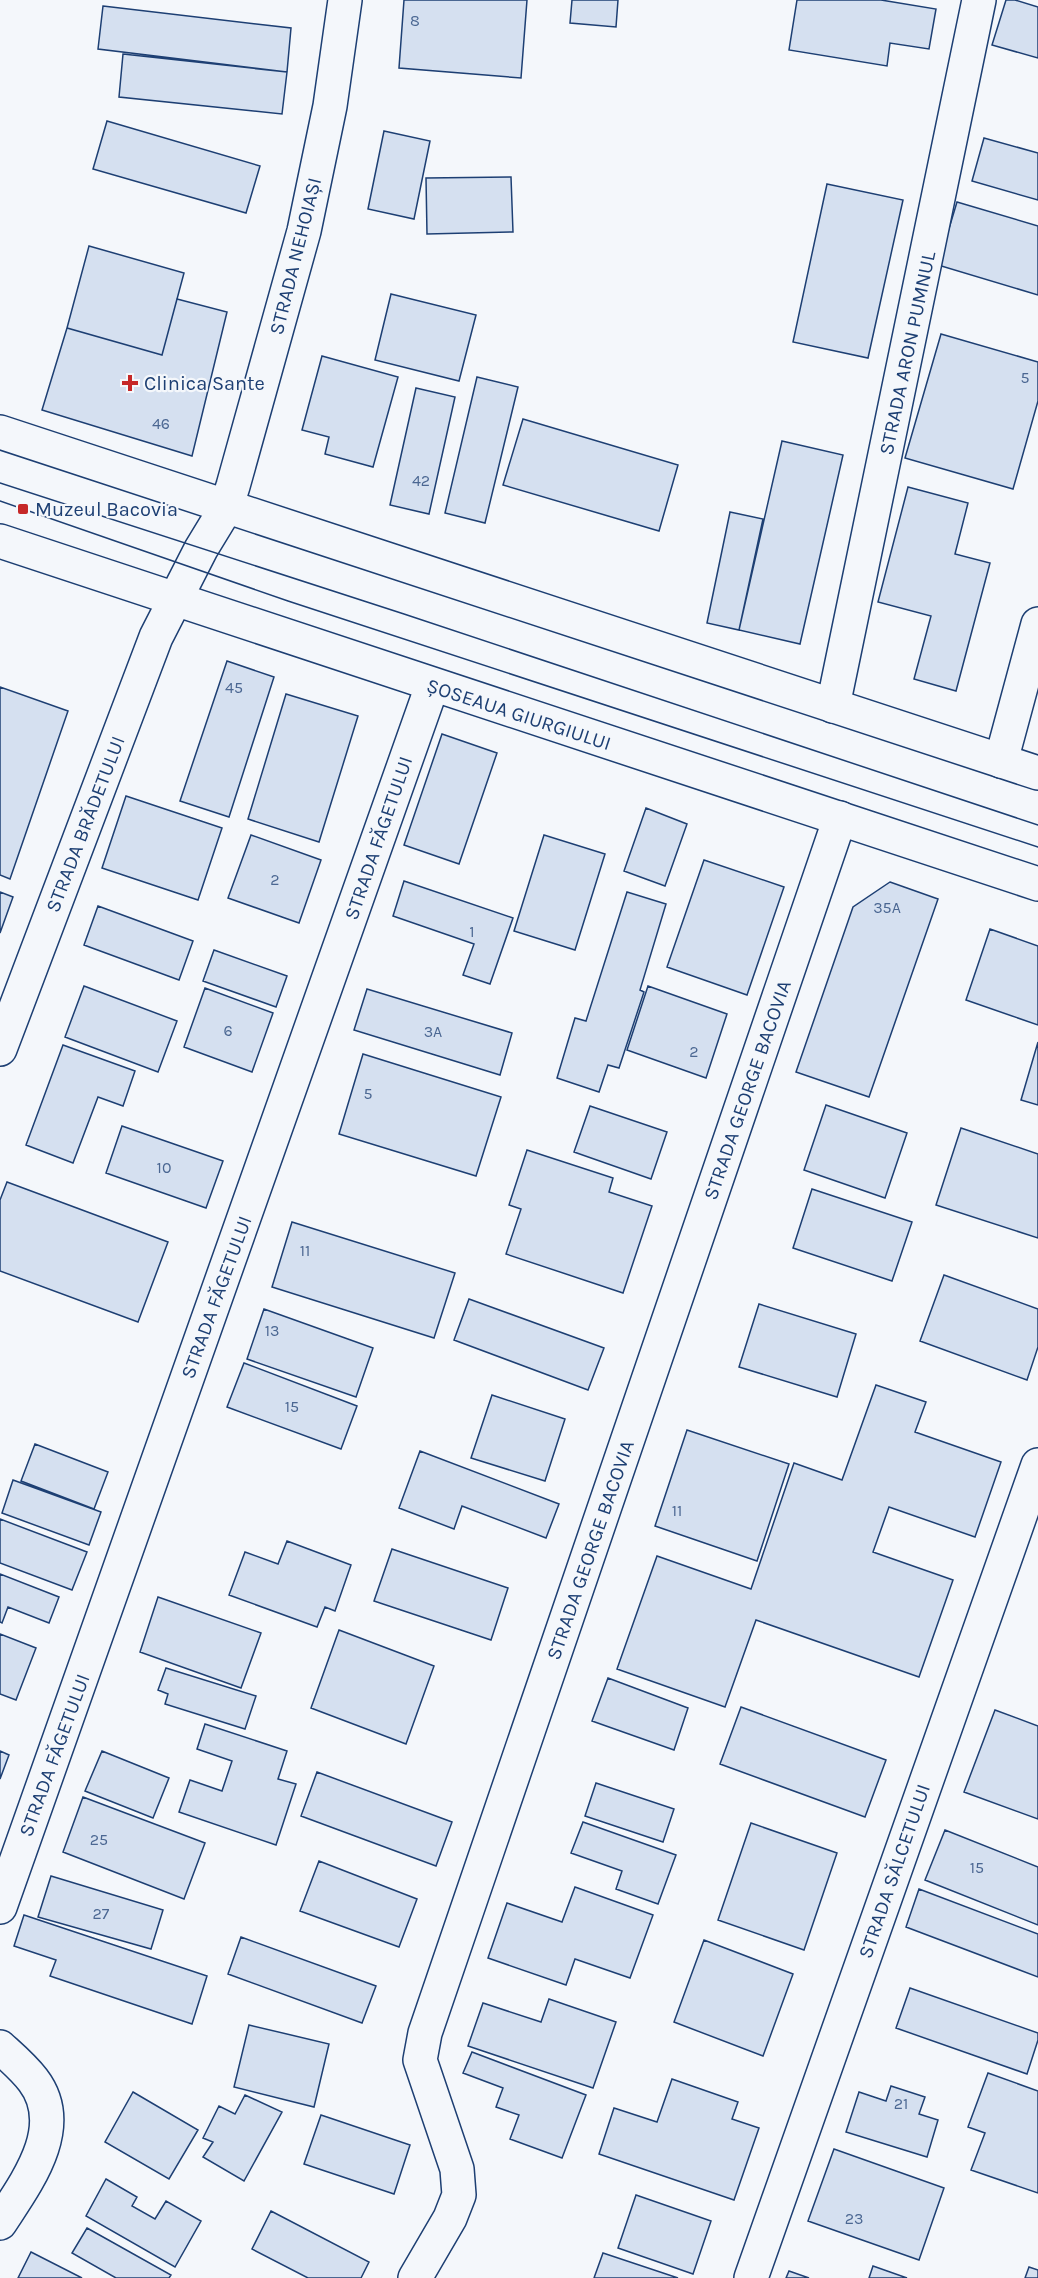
<svg xmlns="http://www.w3.org/2000/svg" width="1038" height="2278" font-family="Karla,sans-serif">
<style>
.building{fill:#d5e0f0;stroke:#1d3f73;stroke-width:1.5}
.lines{fill:none;stroke-linecap:round;stroke-linejoin:round}
.minor-casing{stroke:#1d3f73;stroke-width:36}
.primary-casing{stroke:#1d3f73;stroke-width:36}
.minor{stroke:#f4f7fb;stroke-width:33}
.primary{stroke:#f4f7fb;stroke-width:33}
.tram{stroke:#1d3f73;stroke-width:1.5}
.poi-dot{fill:#c62828;stroke:#f4f7fb;stroke-width:2}
.labels{text-anchor:middle;stroke-width:4.5;stroke-linejoin:round;paint-order:stroke}
.number-label{font-size:16px;fill:#4b6792}
.street-label{font-size:20px;fill:#1d3f73;stroke:#f4f7fb}
.poi-label{font-size:20px;fill:#1d3f73;stroke:#f4f7fb;text-anchor:start}
</style>
<rect width="100%" height="100%" fill="#f4f7fb"/>
<path class="building" d="M 404,0 L 527,0 L 521,78 L 399,68 Z
M 572,0 L 618,0 L 616,27 L 570,23 Z
M 797,0 L 881,0 L 936,9 L 929,49 L 890,43 L 887,66 L 789,50 Z
M 1006,0 L 1015,0 L 1038,7 L 1038,58 L 992,45 Z
M 103,6 L 291,28 L 287,72 L 98,49 Z
M 123,54 L 287,72 L 282,114 L 119,97 Z
M 107,121 L 260,166 L 246,213 L 93,169 Z
M 384,131 L 430,141 L 414,219 L 368,209 Z
M 984,138 L 1038,153 L 1038,200 L 972,181 Z
M 511,177 L 513,232 L 427,234 L 426,178 Z
M 827,184 L 903,200 L 868,358 L 793,342 Z
M 957,202 L 1038,226 L 1038,295 L 938,265 Z
M 89,246 L 184,273 L 162,355 L 67,328 Z
M 391,294 L 476,315 L 459,381 L 375,360 Z
M 177,299 L 227,312 L 192,456 L 42,410 L 67,328 L 162,355 Z
M 941,334 L 1038,362 L 1038,401 L 1013,489 L 905,458 Z
M 322,356 L 398,377 L 373,467 L 325,454 L 329,437 L 302,430 Z
M 477,377 L 518,387 L 485,523 L 445,513 Z
M 416,388 L 455,397 L 429,514 L 390,505 Z
M 523,419 L 678,465 L 659,531 L 503,485 Z
M 782,441 L 843,455 L 800,644 L 739,630 Z
M 908,487 L 968,503 L 955,554 L 990,563 L 956,691 L 914,679 L 931,616 L 878,602 Z
M 730,512 L 763,519 L 739,630 L 707,623 Z
M 227,661 L 274,677 L 229,817 L 180,801 Z
M 0,687 L 68,711 L 10,879 L 0,875 Z
M 286,694 L 358,716 L 319,842 L 248,819 Z
M 442,734 L 497,753 L 459,864 L 404,845 Z
M 126,796 L 222,828 L 198,900 L 102,868 Z
M 646,808 L 687,824 L 665,886 L 624,871 Z
M 251,835 L 321,860 L 299,923 L 228,898 Z
M 544,835 L 605,854 L 575,950 L 514,931 Z
M 704,860 L 784,887 L 747,995 L 667,967 Z
M 404,881 L 513,918 L 490,984 L 463,975 L 474,944 L 393,916 Z
M 890,882 L 938,899 L 869,1097 L 796,1072 L 853,907 Z
M 0,892 L 13,897 L 0,933 Z
M 627,892 L 666,904 L 640,990 L 644,992 L 619,1068 L 608,1065 L 599,1092 L 557,1078 L 575,1018 L 586,1021 Z
M 98,906 L 193,941 L 179,980 L 84,945 Z
M 990,929 L 1038,946 L 1038,1025 L 966,1000 Z
M 214,950 L 287,976 L 276,1007 L 203,981 Z
M 84,986 L 177,1021 L 158,1072 L 65,1037 Z
M 648,986 L 727,1014 L 706,1078 L 627,1050 Z
M 205,988 L 273,1013 L 252,1072 L 184,1047 Z
M 367,989 L 512,1033 L 500,1075 L 354,1030 Z
M 1038,1042 L 1038,1105 L 1021,1100 Z
M 63,1045 L 135,1071 L 123,1106 L 98,1097 L 73,1163 L 26,1145 Z
M 363,1054 L 501,1097 L 476,1176 L 339,1134 Z
M 826,1105 L 907,1133 L 885,1198 L 804,1170 Z
M 590,1106 L 667,1132 L 651,1179 L 574,1152 Z
M 122,1126 L 223,1161 L 206,1208 L 106,1173 Z
M 961,1128 L 1038,1154 L 1038,1238 L 936,1205 Z
M 527,1150 L 613,1178 L 609,1192 L 652,1206 L 623,1293 L 506,1254 L 521,1209 L 509,1205 Z
M 7,1182 L 168,1242 L 138,1322 L 0,1271 L 0,1200 Z
M 812,1189 L 912,1222 L 892,1281 L 793,1248 Z
M 292,1222 L 455,1273 L 434,1338 L 272,1287 Z
M 944,1275 L 1038,1309 L 1038,1347 L 1027,1380 L 920,1341 Z
M 469,1299 L 604,1348 L 588,1390 L 454,1340 Z
M 759,1304 L 856,1334 L 837,1397 L 739,1367 Z
M 264,1309 L 373,1348 L 356,1397 L 247,1359 Z
M 244,1363 L 357,1406 L 341,1449 L 227,1407 Z
M 876,1385 L 926,1402 L 915,1432 L 1001,1462 L 975,1537 L 889,1507 L 873,1552 L 953,1580 L 919,1677 L 756,1620 L 725,1707 L 617,1669 L 657,1556 L 751,1589 L 794,1463 L 842,1480 Z
M 492,1395 L 565,1419 L 545,1481 L 471,1458 Z
M 687,1430 L 789,1464 L 757,1561 L 655,1526 Z
M 35,1444 L 108,1472 L 94,1509 L 21,1481 Z
M 420,1451 L 559,1504 L 546,1538 L 462,1506 L 454,1529 L 399,1508 Z
M 13,1480 L 101,1512 L 89,1545 L 2,1513 Z
M 0,1519 L 87,1552 L 72,1590 L 0,1563 Z
M 287,1541 L 351,1565 L 335,1611 L 325,1607 L 317,1627 L 229,1595 L 245,1552 L 278,1564 Z
M 392,1549 L 508,1588 L 491,1640 L 374,1601 Z
M 0,1574 L 59,1597 L 49,1623 L 8,1607 L 2,1623 L 0,1622 Z
M 158,1597 L 261,1633 L 241,1688 L 140,1652 Z
M 339,1630 L 434,1666 L 406,1744 L 311,1708 Z
M 0,1634 L 36,1648 L 16,1700 L 0,1694 Z
M 166,1668 L 256,1696 L 245,1729 L 165,1704 L 168,1694 L 158,1690 Z
M 608,1678 L 688,1708 L 674,1750 L 592,1721 Z
M 741,1707 L 886,1760 L 865,1817 L 720,1764 Z
M 995,1710 L 1038,1726 L 1038,1819 L 964,1792 Z
M 205,1724 L 287,1751 L 278,1779 L 296,1784 L 276,1845 L 179,1812 L 190,1780 L 222,1791 L 232,1761 L 197,1749 Z
M 0,1751 L 9,1755 L 0,1779 Z
M 102,1751 L 169,1778 L 153,1818 L 85,1791 Z
M 317,1772 L 452,1822 L 436,1866 L 301,1816 Z
M 596,1783 L 674,1809 L 663,1842 L 585,1816 Z
M 83,1797 L 205,1843 L 184,1899 L 63,1852 Z
M 583,1822 L 676,1855 L 658,1904 L 616,1889 L 622,1871 L 571,1853 Z
M 751,1823 L 837,1853 L 804,1950 L 718,1920 Z
M 945,1830 L 1038,1867 L 1038,1925 L 925,1880 Z
M 319,1861 L 417,1899 L 399,1947 L 300,1911 Z
M 51,1876 L 163,1910 L 151,1949 L 38,1917 Z
M 575,1887 L 653,1915 L 630,1978 L 575,1959 L 566,1985 L 488,1958 L 507,1903 L 562,1922 Z
M 919,1889 L 1038,1934 L 1038,1977 L 906,1927 Z
M 24,1915 L 207,1976 L 192,2024 L 50,1976 L 56,1960 L 14,1946 Z
M 241,1937 L 376,1986 L 362,2023 L 228,1974 Z
M 704,1940 L 793,1974 L 763,2056 L 674,2022 Z
M 910,1988 L 1038,2033 L 1038,2040 L 1027,2074 L 896,2028 Z
M 549,1999 L 616,2022 L 593,2088 L 468,2046 L 483,2003 L 541,2022 Z
M 249,2025 L 329,2044 L 314,2107 L 234,2087 Z
M 472,2052 L 586,2095 L 562,2158 L 510,2139 L 519,2115 L 496,2107 L 503,2088 L 463,2073 Z
M 988,2073 L 1038,2091 L 1038,2193 L 971,2170 L 985,2133 L 968,2127 Z
M 672,2079 L 738,2102 L 732,2119 L 759,2128 L 734,2200 L 599,2154 L 614,2108 L 657,2122 Z
M 891,2086 L 925,2097 L 919,2114 L 938,2120 L 927,2157 L 846,2132 L 859,2092 L 886,2101 Z
M 133,2092 L 198,2130 L 169,2179 L 105,2142 Z
M 245,2095 L 282,2112 L 244,2181 L 203,2157 L 213,2142 L 203,2138 L 219,2106 L 235,2114 Z
M 321,2115 L 410,2145 L 394,2194 L 304,2164 Z
M 834,2149 L 944,2188 L 919,2260 L 808,2221 Z
M 106,2179 L 137,2197 L 132,2206 L 155,2219 L 166,2201 L 201,2221 L 175,2267 L 86,2216 Z
M 636,2195 L 711,2221 L 693,2274 L 618,2248 Z
M 271,2211 L 369,2262 L 361,2278 L 308,2278 L 252,2249 Z
M 87,2228 L 171,2275 L 169,2278 L 116,2278 L 72,2253 Z
M 31,2252 L 82,2278 L 18,2278 Z
M 603,2253 L 678,2278 L 594,2278 Z
M 873,2266 L 907,2278 L 869,2278 Z
M 1029,2267 L 1038,2270 L 1038,2278 L 1025,2278 Z
M 789,2271 L 809,2278 L 786,2278 Z"/>
<g class="lines">
<g class="minor-casing">
<path id="minor" d="M 833,706 L 979,0
M 1001,761 L 1038,624
M 0,1049 L 156,637 L 201,549 L 226,508 L 233,486 L 304,231 L 330,106 L 345,0
M 0,1907 L 432,686
M 0,2047 C 11,2057 23,2067 33,2080 C 69,2127 26,2183 0,2223
M 415,2278 L 450,2218 L 459,2195 L 457,2169 L 420,2060 L 425,2033 L 840,818
M 751,2278 L 1038,1465"/>
</g>
<g class="primary-casing">
<path id="primary" d="M 0,432 L 1038,773
M 0,541 L 1038,884"/>
</g>
<use href="#minor" class="minor"/>
<use href="#primary" class="primary"/>
<path class="tram" d="M 0,483 L 404,614 L 1038,825
M 0,501 L 288,601 L 1038,847"/>
</g>
<g class="poi-dot">
<path d="M127 374h6v6h6v6h-6v6h-6v-6h-6v-6h6z"/>
<rect x="17" y="503" width="12" height="12" rx="3"/>
</g>
<g class="labels">
<g class="number-label">
<text x="415" y="26">8</text>
<text x="1025" y="383">5</text>
<text x="161" y="429">46</text>
<text x="421" y="486">42</text>
<text x="234" y="693">45</text>
<text x="275" y="885">2</text>
<text x="887" y="913">35A</text>
<text x="472" y="937">1</text>
<text x="228" y="1036">6</text>
<text x="433" y="1037">3A</text>
<text x="694" y="1057">2</text>
<text x="368" y="1099">5</text>
<text x="164" y="1173">10</text>
<text x="305" y="1256">11</text>
<text x="272" y="1336">13</text>
<text x="292" y="1412">15</text>
<text x="677" y="1516">11</text>
<text x="99" y="1845">25</text>
<text x="977" y="1873">15</text>
<text x="101" y="1919">27</text>
<text x="901" y="2109">21</text>
<text x="854" y="2224">23</text>
</g>
<g class="street-label">
<text transform="translate(295 256) rotate(-76)" y="7">STRADA NEHOIAȘI</text>
<text transform="translate(907 353) rotate(-78)" y="7">STRADA ARON PUMNUL</text>
<text transform="translate(519 714) rotate(18)" y="7">ȘOSEAUA GIURGIULUI</text>
<text transform="translate(85 824) rotate(-69)" y="7">STRADA BRĂDETULUI</text>
<text transform="translate(378 838) rotate(-71)" y="7">STRADA FĂGETULUI</text>
<text transform="translate(747 1090) rotate(-71)" y="7">STRADA GEORGE BACOVIA</text>
<text transform="translate(216 1297) rotate(-70)" y="7">STRADA FĂGETULUI</text>
<text transform="translate(590 1550) rotate(-71)" y="7">STRADA GEORGE BACOVIA</text>
<text transform="translate(54 1755) rotate(-70)" y="7">STRADA FĂGETULUI</text>
<text transform="translate(894 1871) rotate(-71)" y="7">STRADA SĂLCETULUI</text>
</g>
<g class="poi-label">
<text x="144" y="390">Clinica Sante</text>
<text x="35" y="516">Muzeul Bacovia</text>
</g>
</g>
</svg>
